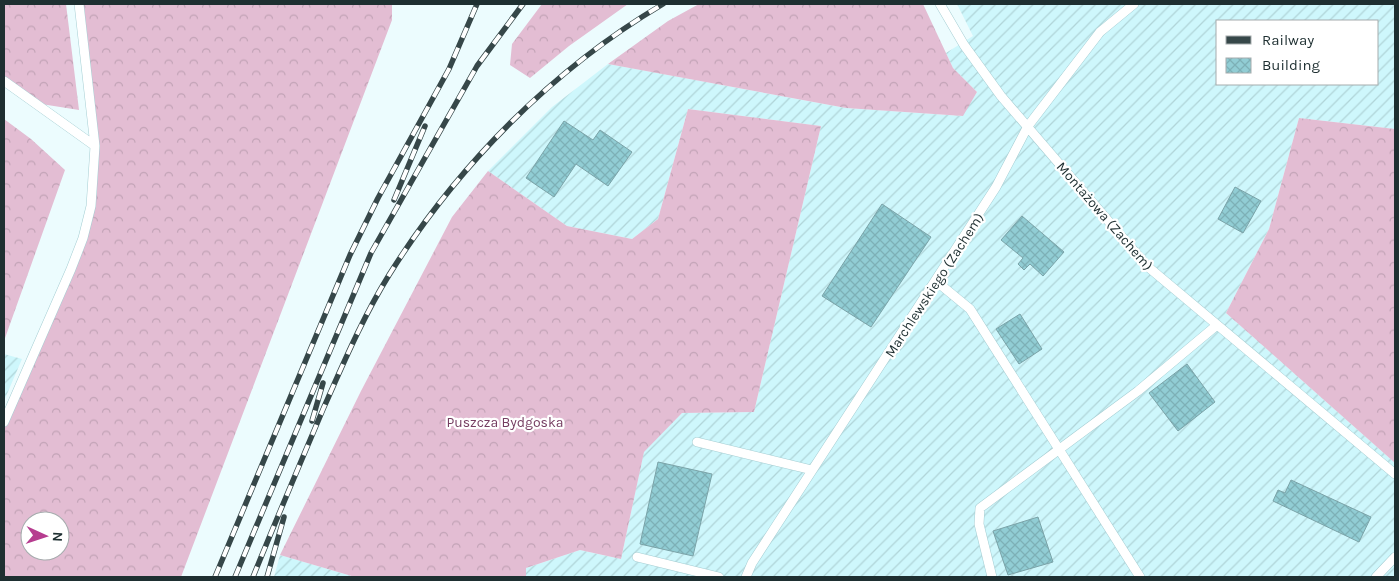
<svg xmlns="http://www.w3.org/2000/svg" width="1399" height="581" font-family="Karla,sans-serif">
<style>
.industrial{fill:url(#industrial-furrows);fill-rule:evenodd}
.forest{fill:url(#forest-crowns);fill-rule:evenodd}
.building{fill:url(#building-cross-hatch);stroke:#7ba3a8}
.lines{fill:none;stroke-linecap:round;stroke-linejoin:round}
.service-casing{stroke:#a5ced3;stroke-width:10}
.service{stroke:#fff;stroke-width:9}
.rail-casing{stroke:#364749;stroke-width:5.5}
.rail{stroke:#fff;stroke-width:4;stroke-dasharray:11;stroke-linecap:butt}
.labels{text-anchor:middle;stroke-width:4.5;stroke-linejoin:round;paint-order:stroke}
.street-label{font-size:14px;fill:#1e2f31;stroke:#fff}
.park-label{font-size:14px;fill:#753d61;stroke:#fff}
</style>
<defs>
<pattern id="industrial-furrows" width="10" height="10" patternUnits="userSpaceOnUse" patternTransform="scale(1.25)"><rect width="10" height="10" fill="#cef7fc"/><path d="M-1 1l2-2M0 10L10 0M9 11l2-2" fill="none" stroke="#b0d4d8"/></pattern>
<pattern id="forest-crowns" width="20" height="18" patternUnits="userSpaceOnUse" patternTransform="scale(1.25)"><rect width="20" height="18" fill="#e3bdd3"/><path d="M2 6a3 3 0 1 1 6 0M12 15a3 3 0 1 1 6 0" fill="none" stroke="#c2a3b6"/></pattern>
<pattern id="building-cross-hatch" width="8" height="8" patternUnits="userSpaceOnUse" patternTransform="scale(1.25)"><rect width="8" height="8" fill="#91cdd4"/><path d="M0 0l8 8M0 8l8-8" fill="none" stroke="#7db0b6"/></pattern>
</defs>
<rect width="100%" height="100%" fill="#ecfcfe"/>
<path class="industrial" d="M 957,4 L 1395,4 L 1395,129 L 1299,118 L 1269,229 L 1226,313 L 1395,463 L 1395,577 L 526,577 L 526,568 L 580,550 L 621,559 L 644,451 L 682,413 L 754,412 L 821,126 L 688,109 L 658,219 L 632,239 L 567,226 L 488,171 L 552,107 L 608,64 L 846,108 L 962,116 L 977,92 L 953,68 L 946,53 L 973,36 ZM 1218,21 L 1378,21 L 1378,84 L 1218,84 Z
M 4,354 L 22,359 L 4,401 Z
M 280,555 L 355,577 L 274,577 Z"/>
<path class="forest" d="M 4,4 L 66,4 L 79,110 L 35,103 L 4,79 Z
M 79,4 L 392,4 L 392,20 L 181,577 L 4,577 L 4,422 L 71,269 L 95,176 ZM 30,521 L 60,521 L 60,551 L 30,551 Z
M 542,4 L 628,4 L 569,46 L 530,78 L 510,65 L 512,44 Z
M 699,4 L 923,4 L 953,68 L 977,92 L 963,116 L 846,108 L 608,64 L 668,21 Z
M 688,109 L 821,126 L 754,412 L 682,413 L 644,452 L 621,559 L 580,550 L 526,568 L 526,577 L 355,577 L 280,555 L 361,391 L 452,217 L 488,171 L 567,226 L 632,239 L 658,219 Z
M 1299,118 L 1395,129 L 1395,463 L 1226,313 L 1269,229 Z
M 4,119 L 31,139 L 65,170 L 4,341 Z"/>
<path class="building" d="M 564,121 L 593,140 L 600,130 L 632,152 L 608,186 L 576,164 L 554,197 L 526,178 Z
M 1235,187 L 1261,201 L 1243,233 L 1218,219 Z
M 882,204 L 931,237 L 871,327 L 822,296 Z
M 1022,216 L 1064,252 L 1043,276 L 1030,264 L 1024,270 L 1018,264 L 1023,258 L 1001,240 Z
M 1020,314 L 1042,349 L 1019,364 L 996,329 Z
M 1187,364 L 1215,402 L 1178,431 L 1149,393 Z
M 658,462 L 712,474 L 693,556 L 640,544 Z
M 1291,480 L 1371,517 L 1359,542 L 1273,501 L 1278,490 L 1285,493 Z
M 1038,517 L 1053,562 L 1008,575 L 993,531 Z"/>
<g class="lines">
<g class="service-casing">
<path id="service" d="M 940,4 L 964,45 L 1001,96 L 1147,266 L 1395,474
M 4,81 L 95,146
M 936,281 L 970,309 L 1140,577
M 4,422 L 71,269 L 83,238 L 91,206 L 95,146 L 79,4
M 697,442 L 812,470
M 637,557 L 719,577
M 746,577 L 752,563 L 996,187 L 1028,126 L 1100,32 L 1134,4
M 992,577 L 979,524 L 980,508 L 1138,391 L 1217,325
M 1376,577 L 1395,557"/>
</g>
<use href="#service" class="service"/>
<g class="rail-casing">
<path id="rail" d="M 394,200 L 425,126
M 312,421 L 323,383
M 215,577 L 350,255 L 378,198 L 449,69 L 477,4
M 235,577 L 371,253 L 477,66 L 523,4
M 253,577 C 276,520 300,464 324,407 C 344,362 363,317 389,275 C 457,166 553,69 663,4
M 267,577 L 284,517"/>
</g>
<use href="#rail" class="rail"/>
</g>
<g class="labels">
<g class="street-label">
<text transform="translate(1105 216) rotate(49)" y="5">Montażowa (Zachem)</text>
<text transform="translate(934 285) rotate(-57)" y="5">Marchlewskiego (Zachem)</text>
</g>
<g class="park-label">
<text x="505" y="427">Puszcza Bydgoska</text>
</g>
</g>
<rect width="1399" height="581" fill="none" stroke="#1e2f31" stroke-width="10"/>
<rect x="1216" y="20" width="162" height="65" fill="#ffffff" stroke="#a5acad"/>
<rect x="1226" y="36" width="25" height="8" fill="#364749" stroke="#a5acad"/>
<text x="1262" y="45" font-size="15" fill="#1e2f31">Railway</text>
<rect x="1226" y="58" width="25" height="15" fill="url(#building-cross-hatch)" stroke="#a5acad"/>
<text x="1262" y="70" font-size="15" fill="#1e2f31">Building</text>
<g transform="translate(45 536) rotate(93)"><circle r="24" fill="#ffffff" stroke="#a5acad"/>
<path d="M0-4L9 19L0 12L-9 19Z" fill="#b63c8f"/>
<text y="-8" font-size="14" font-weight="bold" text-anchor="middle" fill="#1e2f31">N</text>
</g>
</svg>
